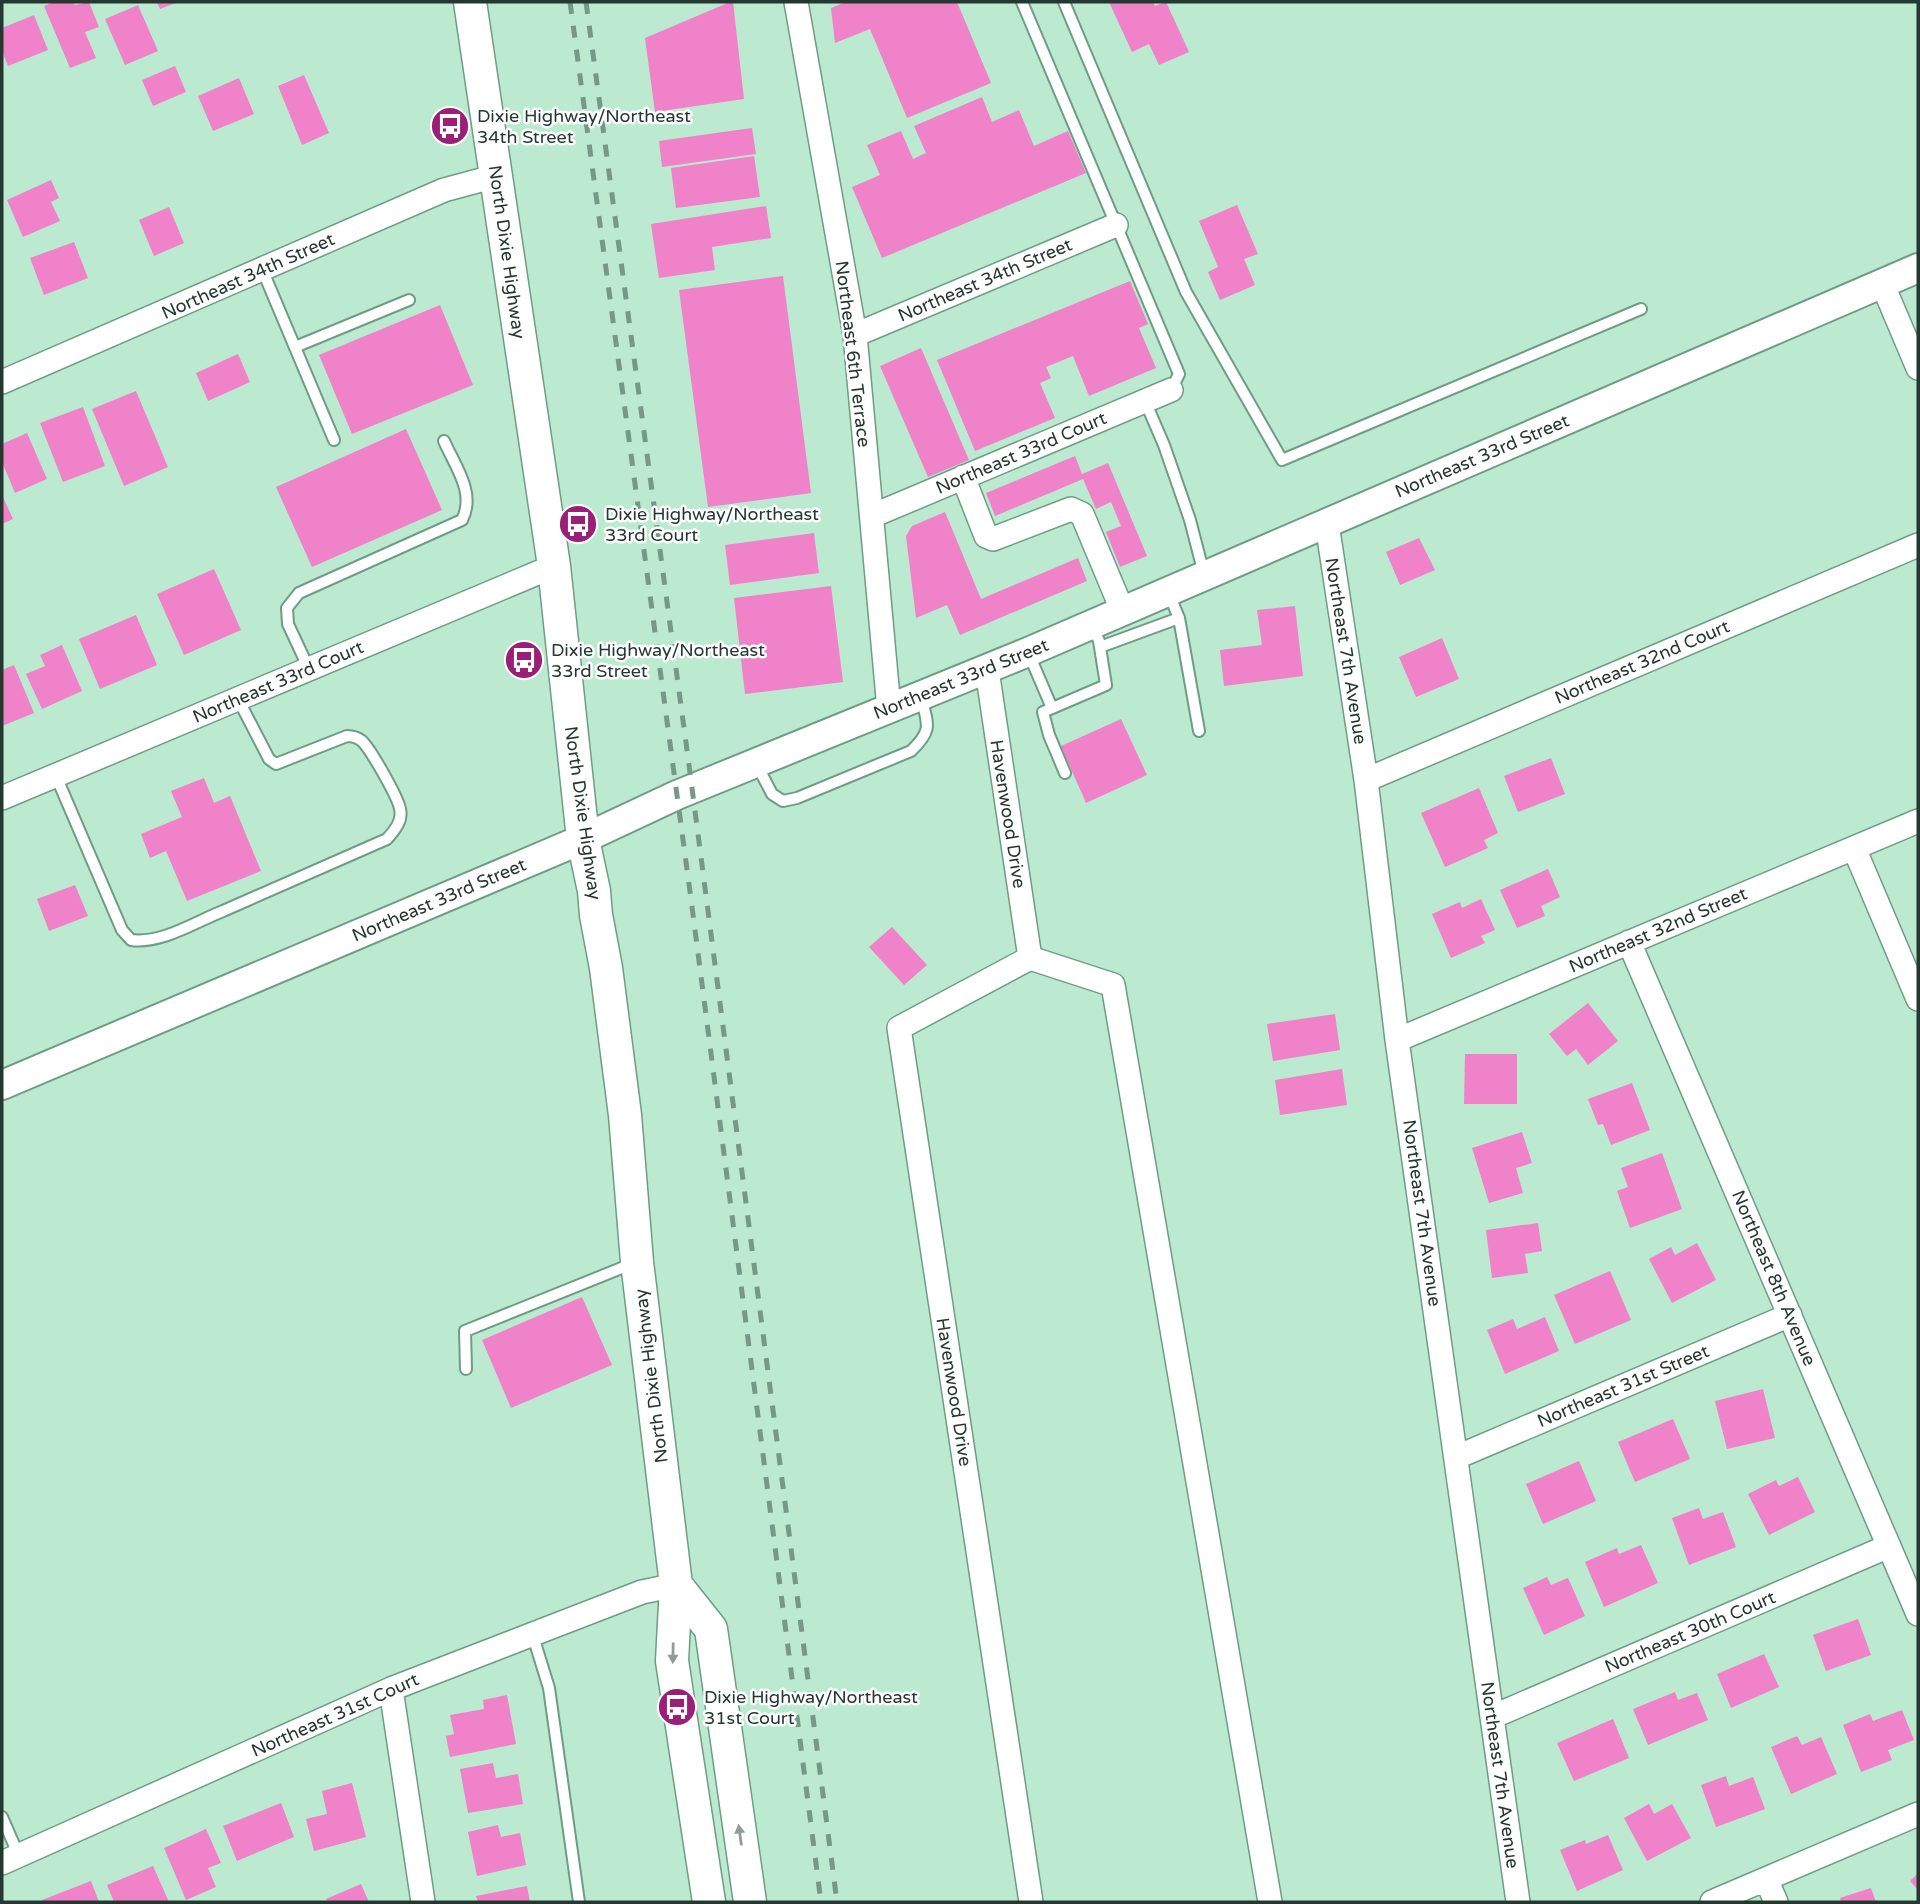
<svg xmlns="http://www.w3.org/2000/svg" width="1920" height="1904" font-family="'Varela Round',sans-serif">
<style>
.building{fill:#ef82c8}
.lines{fill:none;stroke-linecap:round;stroke-linejoin:round}
.service-casing{stroke:#6f9c85;stroke-width:14}
.minor-casing{stroke:#6f9c85;stroke-width:26}
.tertiary-casing{stroke:#6f9c85;stroke-width:32}
.secondary-casing{stroke:#6f9c85;stroke-width:35}
.service{stroke:#fff;stroke-width:10}
.minor{stroke:#fff;stroke-width:23}
.tertiary{stroke:#fff;stroke-width:28}
.secondary{stroke:#fff;stroke-width:32}
.rail{stroke:#769887;stroke-width:5;stroke-dasharray:12 12;stroke-linecap:butt}
.oneway{fill:#929c97}
.labels{text-anchor:middle;stroke-width:5;stroke-linejoin:round;paint-order:stroke}
.poi-label{font-size:18px;fill:#25382f;stroke:#fefefe;text-anchor:start}
.street-label{font-size:18px;fill:#25382f;stroke:#fefefe}
</style>
<rect width="100%" height="100%" fill="#bbead1"/>
<path class="building" d="M 54,2 L 73,2 L 75,5 L 89,2 L 99,27 L 85,32 L 96,58 L 70,68 L 44,6 Z
M 157,2 L 178,2 L 160,9 Z
M 730,2 L 733,2 L 744,99 L 655,112 L 645,38 Z
M 846,2 L 957,2 L 991,83 L 907,118 L 870,29 L 835,43 L 831,8 Z
M 1109,2 L 1153,2 L 1155,6 L 1166,2 L 1189,52 L 1159,65 L 1149,44 L 1132,52 Z
M 138,5 L 158,51 L 125,65 L 105,19 Z
M 34,15 L 48,50 L 8,66 L 2,51 L 2,28 Z
M 175,66 L 186,92 L 153,106 L 142,80 Z
M 304,75 L 329,133 L 302,145 L 278,86 Z
M 239,78 L 254,114 L 213,131 L 198,96 Z
M 982,97 L 992,122 L 1019,110 L 1034,146 L 1068,131 L 1086,173 L 882,258 L 852,187 L 880,175 L 867,145 L 901,131 L 913,159 L 926,153 L 914,126 Z
M 752,128 L 756,154 L 662,167 L 659,141 Z
M 754,156 L 760,197 L 676,208 L 671,168 Z
M 51,180 L 59,198 L 51,202 L 60,221 L 23,237 L 7,200 Z
M 1237,205 L 1258,254 L 1244,259 L 1255,285 L 1220,300 L 1208,272 L 1218,267 L 1199,221 Z
M 766,206 L 771,238 L 712,247 L 715,270 L 659,278 L 651,224 Z
M 169,207 L 184,243 L 154,256 L 139,220 Z
M 74,242 L 88,278 L 44,295 L 30,258 Z
M 783,276 L 811,493 L 708,507 L 679,290 Z
M 1130,281 L 1148,324 L 1139,328 L 1156,368 L 1089,396 L 1073,356 L 1046,367 L 1051,378 L 1040,383 L 1055,418 L 975,451 L 937,360 Z
M 440,305 L 473,385 L 352,434 L 319,355 Z
M 921,348 L 969,460 L 928,477 L 880,366 Z
M 238,354 L 250,382 L 208,401 L 196,373 Z
M 136,391 L 168,467 L 124,486 L 92,409 Z
M 83,407 L 105,466 L 63,482 L 40,423 Z
M 406,429 L 442,510 L 312,567 L 276,487 Z
M 27,433 L 47,479 L 15,493 L 2,462 L 2,444 Z
M 1075,456 L 1082,474 L 1108,463 L 1147,556 L 1120,567 L 1106,532 L 1121,526 L 1111,502 L 1096,509 L 1083,479 L 995,516 L 986,493 Z
M 2,495 L 13,519 L 2,524 Z
M 945,512 L 981,599 L 1078,558 L 1087,581 L 960,635 L 947,605 L 916,618 L 906,536 L 912,526 Z
M 814,533 L 819,573 L 730,585 L 725,545 Z
M 1419,538 L 1435,570 L 1400,585 L 1386,552 Z
M 214,569 L 241,630 L 184,655 L 157,594 Z
M 831,586 L 843,682 L 745,694 L 734,598 Z
M 1295,606 L 1303,676 L 1224,686 L 1220,650 L 1262,645 L 1257,610 Z
M 136,615 L 157,665 L 100,689 L 79,639 Z
M 1442,638 L 1459,679 L 1416,697 L 1399,657 Z
M 62,645 L 82,691 L 42,709 L 26,674 L 45,666 L 40,655 Z
M 14,665 L 34,713 L 2,726 L 2,670 Z
M 1121,719 L 1147,775 L 1086,803 L 1061,746 Z
M 1551,758 L 1565,794 L 1518,812 L 1504,776 Z
M 204,778 L 214,803 L 230,796 L 261,871 L 187,901 L 166,851 L 150,858 L 141,834 L 182,817 L 171,791 Z
M 1479,788 L 1498,833 L 1484,840 L 1488,848 L 1445,867 L 1421,813 Z
M 1548,869 L 1560,897 L 1541,906 L 1545,916 L 1517,928 L 1500,890 Z
M 75,885 L 88,916 L 49,931 L 37,899 Z
M 1481,899 L 1495,930 L 1481,936 L 1485,943 L 1451,958 L 1432,914 L 1460,902 L 1462,908 Z
M 892,927 L 927,965 L 904,985 L 869,947 Z
M 1588,1003 L 1618,1041 L 1588,1065 L 1576,1049 L 1567,1056 L 1549,1034 Z
M 1335,1014 L 1340,1050 L 1273,1061 L 1267,1024 Z
M 1465,1054 L 1517,1054 L 1517,1104 L 1464,1104 Z
M 1342,1069 L 1347,1105 L 1280,1115 L 1275,1080 Z
M 1632,1083 L 1650,1130 L 1611,1145 L 1603,1124 L 1598,1125 L 1588,1099 Z
M 1522,1132 L 1532,1163 L 1516,1168 L 1523,1193 L 1489,1203 L 1472,1148 Z
M 1662,1153 L 1682,1209 L 1630,1228 L 1617,1191 L 1628,1187 L 1621,1168 Z
M 1538,1223 L 1542,1251 L 1525,1254 L 1528,1273 L 1492,1278 L 1486,1230 Z
M 1697,1243 L 1716,1280 L 1672,1303 L 1649,1259 L 1671,1247 L 1675,1255 Z
M 1610,1271 L 1631,1320 L 1575,1344 L 1554,1295 Z
M 582,1297 L 612,1365 L 511,1408 L 482,1340 Z
M 1545,1317 L 1559,1351 L 1505,1374 L 1487,1330 L 1513,1319 L 1517,1329 Z
M 1763,1389 L 1775,1438 L 1727,1449 L 1715,1401 Z
M 1673,1419 L 1690,1459 L 1635,1482 L 1618,1442 Z
M 1579,1461 L 1596,1501 L 1543,1524 L 1526,1484 Z
M 1798,1477 L 1815,1512 L 1769,1535 L 1748,1494 L 1776,1480 L 1779,1486 Z
M 1699,1508 L 1703,1519 L 1723,1512 L 1736,1547 L 1689,1565 L 1672,1518 Z
M 1641,1545 L 1658,1583 L 1604,1607 L 1585,1562 L 1617,1548 L 1619,1554 Z
M 1547,1577 L 1551,1585 L 1568,1578 L 1585,1616 L 1544,1635 L 1523,1588 Z
M 1858,1619 L 1871,1655 L 1826,1671 L 1813,1635 Z
M 1764,1654 L 1779,1687 L 1731,1708 L 1717,1674 Z
M 1675,1692 L 1678,1700 L 1697,1693 L 1708,1720 L 1648,1745 L 1633,1709 Z
M 507,1695 L 516,1744 L 450,1757 L 446,1736 L 454,1734 L 450,1715 L 484,1709 L 483,1700 Z
M 1902,1710 L 1914,1740 L 1888,1750 L 1892,1760 L 1861,1772 L 1843,1725 L 1870,1714 L 1873,1721 Z
M 1613,1719 L 1629,1758 L 1574,1781 L 1557,1743 Z
M 1797,1736 L 1802,1745 L 1821,1737 L 1837,1774 L 1791,1794 L 1771,1747 Z
M 493,1763 L 496,1778 L 518,1774 L 523,1804 L 468,1813 L 460,1769 Z
M 1726,1776 L 1729,1786 L 1753,1777 L 1765,1809 L 1716,1827 L 1701,1785 Z
M 352,1783 L 366,1837 L 314,1851 L 306,1819 L 327,1814 L 322,1791 Z
M 281,1803 L 294,1837 L 237,1861 L 223,1826 Z
M 1649,1804 L 1654,1814 L 1672,1804 L 1691,1838 L 1647,1861 L 1624,1818 Z
M 498,1825 L 501,1837 L 520,1833 L 526,1865 L 477,1876 L 468,1832 Z
M 206,1829 L 221,1863 L 208,1868 L 216,1887 L 186,1900 L 164,1848 Z
M 1608,1835 L 1623,1870 L 1577,1891 L 1560,1850 L 1585,1840 L 1586,1844 Z
M 153,1866 L 169,1902 L 114,1902 L 107,1885 Z
M 1918,1873 L 1918,1890 L 1910,1881 Z
M 91,1881 L 99,1902 L 43,1902 L 42,1900 Z
M 361,1884 L 369,1902 L 328,1902 L 326,1899 Z
M 527,1886 L 530,1902 L 478,1902 L 476,1896 Z
M 1871,1888 L 1876,1902 L 1841,1902 L 1840,1898 Z"/>
<g class="lines">
<g class="service-casing">
<path id="service" d="M 1022,2 L 1179,374 L 1171,390
M 1064,2 L 1186,292 L 1282,460 L 1641,309
M 262,269 L 334,440
M 295,347 L 409,300
M 1145,401 L 1164,445 L 1190,520 L 1204,574
M 1179,618 L 1199,731
M 1100,647 L 1179,618 L 1168,592
M 1028,652 L 1052,708
M 309,669 L 288,624 L 287,608 L 299,593 L 462,520 C 476,493 455,466 444,441
M 757,765 L 772,794 L 783,801 L 797,798 L 911,751 C 933,730 928,725 921,697
M 1065,773 L 1049,735 L 1043,712 L 1106,685 L 1099,641 L 1093,627
M 56,776 L 122,930 L 131,940 C 162,944 195,922 223,911 C 278,887 333,863 387,839 C 394,831 403,821 400,809 C 398,797 371,750 362,741 C 357,737 353,736 347,736 L 276,764 L 269,759 L 238,699
M 466,1369 L 465,1331 L 634,1263
M 532,1633 L 549,1688 L 579,1902
M 2,1817 L 19,1856"/>
</g>
<g class="minor-casing">
<path id="minor" d="M 796,2 L 855,335 L 889,709
M 1882,283 L 1918,368
M 855,335 L 1116,225
M 2,382 L 444,190 L 496,176
M 963,477 L 986,536 L 993,539 L 1071,509 L 1082,514 L 1123,612
M 872,516 L 1171,390
M 1327,524 L 1366,780 L 1397,1040 L 1518,1902
M 987,670 L 1030,958
M 1366,780 L 1918,545
M 2,798 L 554,566
M 1854,848 L 1918,999
M 1629,942 L 1918,1614
M 1397,1040 L 1918,821
M 1457,1457 L 1790,1315
M 391,1689 L 423,1902
M 1492,1717 L 1889,1546
M 2,1863 L 391,1689 L 642,1592 L 676,1585
M 1766,1879 L 1776,1902
M 1031,1902 L 899,1028 L 1030,958 L 1113,985 L 1270,1902
M 1712,1902 L 1918,1814"/>
</g>
<g class="tertiary-casing">
<path id="tertiary" d="M 2,1085 L 583,839 L 677,795 L 1028,652 L 1918,268"/>
</g>
<g class="secondary-casing">
<path id="secondary" d="M 470,2 L 554,566 L 583,839 L 594,891 L 596,915 L 606,968 L 625,1115 L 637,1262 L 676,1585 L 672,1661 L 709,1902
M 676,1585 L 711,1629 L 750,1902"/>
</g>
<use href="#service" class="service"/>
<use href="#minor" class="minor"/>
<use href="#tertiary" class="tertiary"/>
<use href="#secondary" class="secondary"/>
<path class="rail" d="M 570,2 L 691,899 L 821,1902
M 586,2 L 689,765 L 837,1902"/>
</g>
<defs><path id="oneway-solid" d="M-6-.8H1V-3.2L6.5 0L1 3.2V.8H-6Z" transform="scale(1.75)"/></defs>
<g class="oneway">
<use href="#oneway-solid" transform="translate(673 1653) rotate(91)"/>
<use href="#oneway-solid" transform="translate(740 1835) rotate(-98)"/>
</g>
<defs>
<g id="bus-disc" transform="scale(2.0125)"><circle r="9.5" fill="#9a1f77" stroke="#fefefe"/><path d="M-5-6H5V4H4V6H2V4H-2V6H-4V4H-5ZM-3.5-4V0h7V-4ZM-3.5 1.2v1.5H-2V1.2ZM2 1.2v1.5H3.5V1.2Z" fill="#fff"/></g>
</defs>
<g fill-rule="evenodd">
<use href="#bus-disc" x="450" y="126"/>
<use href="#bus-disc" x="578" y="524"/>
<use href="#bus-disc" x="524" y="660"/>
<use href="#bus-disc" x="677" y="1707"/>
</g>
<g class="labels">
<g class="poi-label">
<text x="477" y="122">Dixie Highway/Northeast<tspan x="477" dy="21">34th Street</tspan></text>
<text x="605" y="520">Dixie Highway/Northeast<tspan x="605" dy="21">33rd Court</tspan></text>
<text x="551" y="656">Dixie Highway/Northeast<tspan x="551" dy="21">33rd Street</tspan></text>
<text x="704" y="1703">Dixie Highway/Northeast<tspan x="704" dy="21">31st Court</tspan></text>
</g>
<g class="street-label">
<text transform="translate(507 252) rotate(82)" y="6">North Dixie Highway</text>
<text transform="translate(248 276) rotate(-24)" y="6">Northeast 34th Street</text>
<text transform="translate(985 280) rotate(-23)" y="6">Northeast 34th Street</text>
<text transform="translate(853 354) rotate(83)" y="6">Northeast 6th Terrace</text>
<text transform="translate(1021 453) rotate(-23)" y="6">Northeast 33rd Court</text>
<text transform="translate(1482 456) rotate(-23)" y="6">Northeast 33rd Street</text>
<text transform="translate(1346 651) rotate(81)" y="6">Northeast 7th Avenue</text>
<text transform="translate(1642 662) rotate(-23)" y="6">Northeast 32nd Court</text>
<text transform="translate(961 679) rotate(-22)" y="6">Northeast 33rd Street</text>
<text transform="translate(278 682) rotate(-23)" y="6">Northeast 33rd Court</text>
<text transform="translate(583 813) rotate(82)" y="6">North Dixie Highway</text>
<text transform="translate(1008 814) rotate(81)" y="6">Havenwood Drive</text>
<text transform="translate(439 900) rotate(-23)" y="6">Northeast 33rd Street</text>
<text transform="translate(1658 930) rotate(-23)" y="6">Northeast 32nd Street</text>
<text transform="translate(1422 1213) rotate(82)" y="6">Northeast 7th Avenue</text>
<text transform="translate(1774 1278) rotate(67)" y="6">Northeast 8th Avenue</text>
<text transform="translate(651 1376) rotate(-97)" y="6">North Dixie Highway</text>
<text transform="translate(1623 1386) rotate(-23)" y="6">Northeast 31st Street</text>
<text transform="translate(954 1392) rotate(81)" y="6">Havenwood Drive</text>
<text transform="translate(1690 1632) rotate(-23)" y="6">Northeast 30th Court</text>
<text transform="translate(335 1715) rotate(-24)" y="6">Northeast 31st Court</text>
<text transform="translate(1500 1775) rotate(82)" y="6">Northeast 7th Avenue</text>
</g>
</g>
<rect width="1920" height="1904" fill="none" stroke="#25382f" stroke-width="7"/>
</svg>
